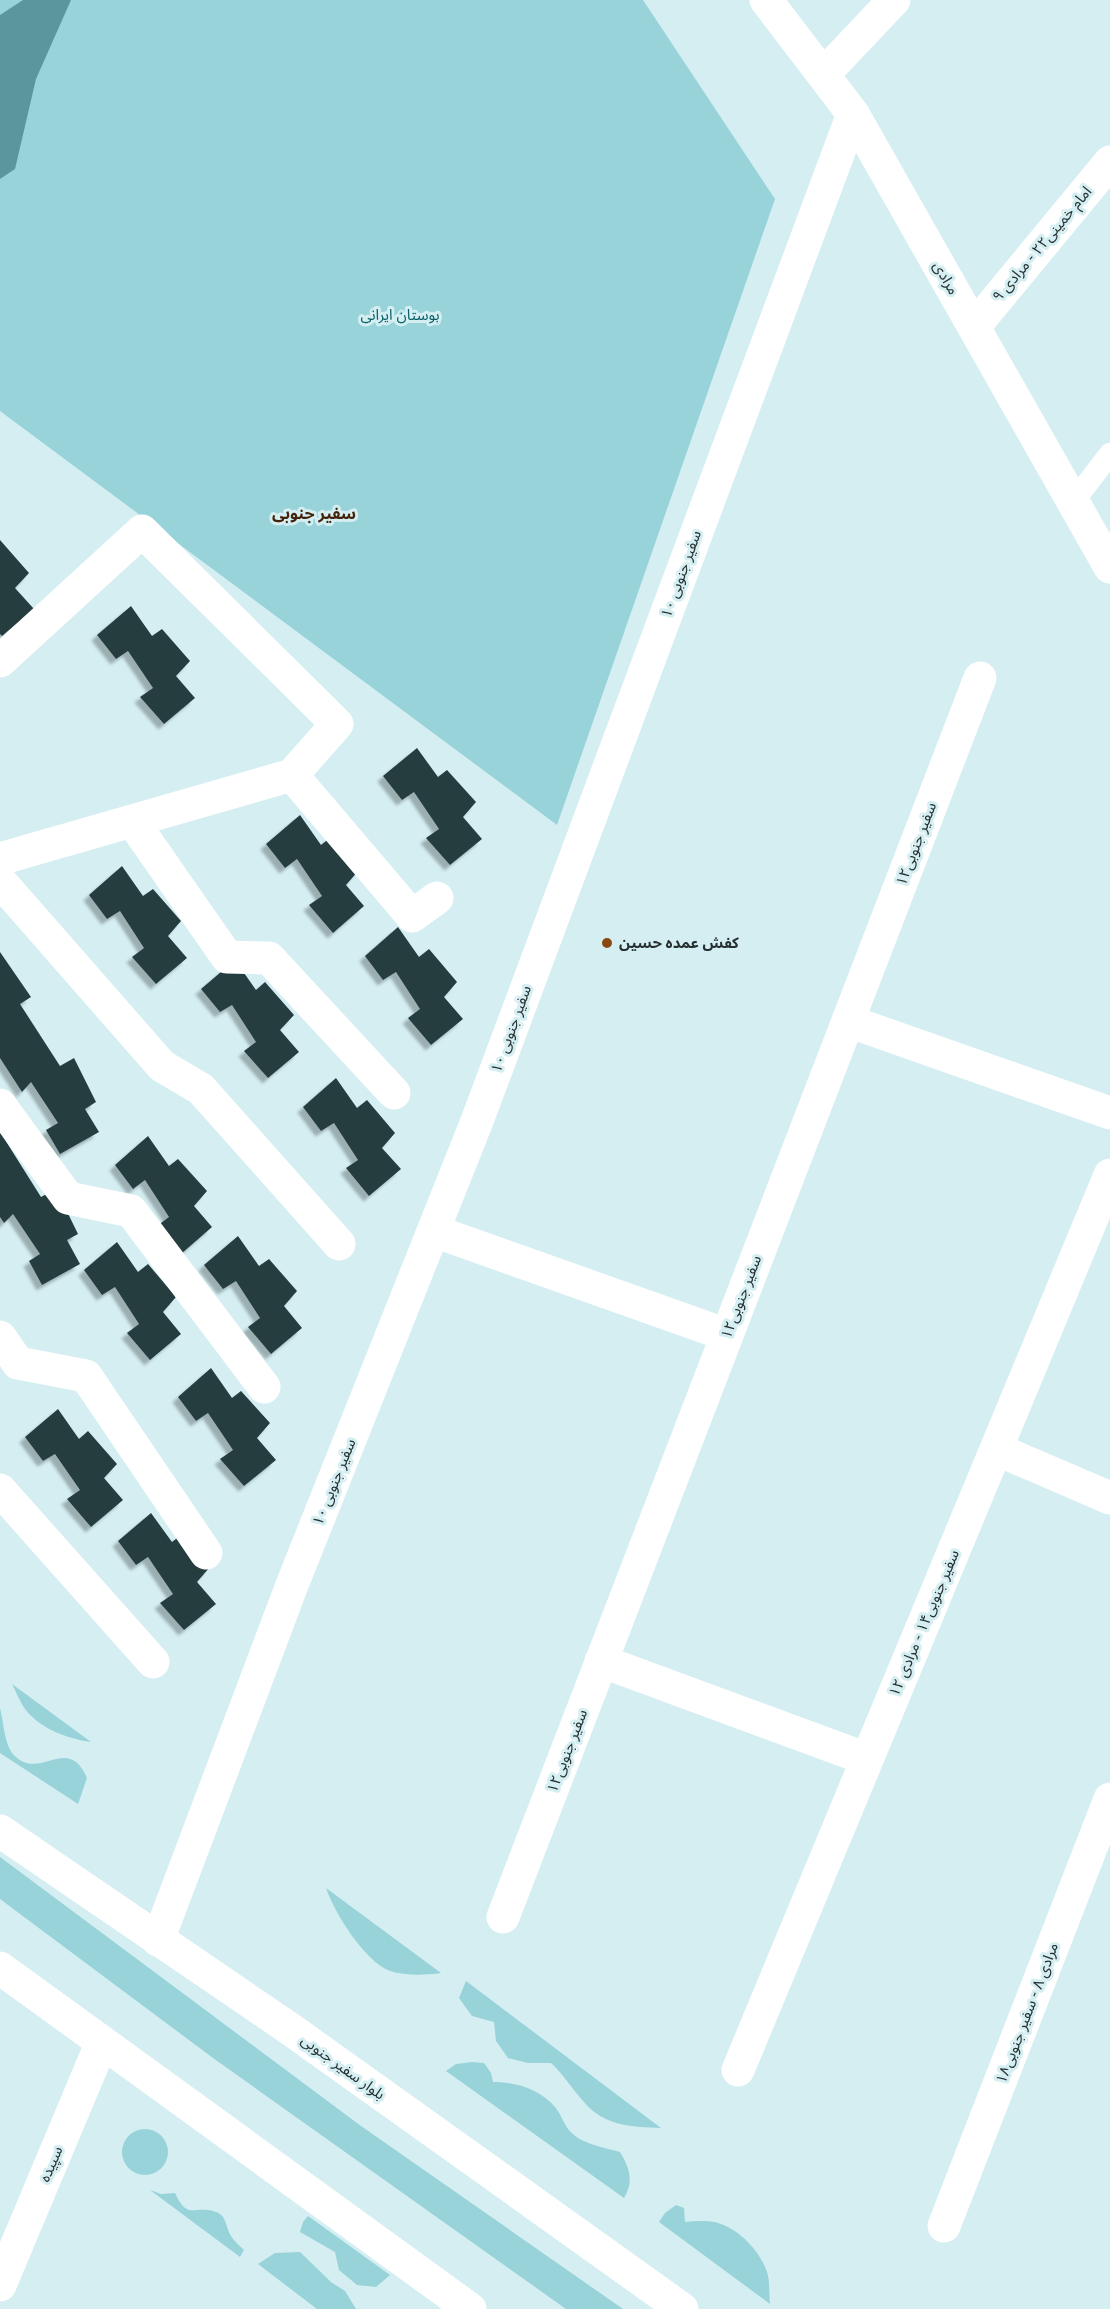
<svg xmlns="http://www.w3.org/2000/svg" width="1110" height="2309" font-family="Lato,'Noto Sans Arabic',sans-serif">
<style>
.green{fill:#98d3da}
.water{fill:#5b969e}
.building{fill:#283d40;filter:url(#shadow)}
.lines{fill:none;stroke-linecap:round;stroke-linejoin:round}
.lane{stroke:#fff;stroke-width:22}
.street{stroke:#fff;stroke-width:33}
.secondary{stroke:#fff;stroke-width:33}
.poi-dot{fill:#88480e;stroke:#d4eef2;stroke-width:2}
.labels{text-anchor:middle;stroke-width:6;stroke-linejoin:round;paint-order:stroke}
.street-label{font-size:15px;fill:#263031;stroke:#d4eef2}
.park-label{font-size:15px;fill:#096069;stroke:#d4eef2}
.poi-label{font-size:15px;font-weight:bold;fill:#263031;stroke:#d4eef2;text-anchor:start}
.neighbourhood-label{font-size:16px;font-weight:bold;fill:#43240b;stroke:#d4eef2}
</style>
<defs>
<filter id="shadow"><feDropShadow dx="-5.5" dy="5.5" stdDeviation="1.5" flood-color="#0004"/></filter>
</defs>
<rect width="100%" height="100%" fill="#d4eef2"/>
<path class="green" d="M 0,0 L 643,0 L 775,199 L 557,825 L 0,411 Z
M 12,1684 L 91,1742 C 67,1739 36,1727 23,1706 C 19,1699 16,1692 12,1684 Z
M 0,1708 C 4,1723 4,1747 16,1757 C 41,1780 68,1734 87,1778 L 78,1804 L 0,1753 Z
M 0,1857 L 361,2126 L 623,2309 L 566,2309 L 213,2058 L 0,1899 Z
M 326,1888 L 441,1973 C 425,1975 406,1976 390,1971 C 365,1962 334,1912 326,1888 Z
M 466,1981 L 661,2128 C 632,2127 604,2126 584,2102 C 572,2089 564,2075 551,2063 L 528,2063 L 508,2058 L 496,2041 L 494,2022 L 472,2016 L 459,1998 Z
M 472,2062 L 484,2063 L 491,2073 L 493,2082 C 515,2082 540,2089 555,2107 C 562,2115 564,2127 573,2134 C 583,2144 606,2148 620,2152 C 630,2169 634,2181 624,2198 L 446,2071 L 456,2064 Z
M122 2152a23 23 0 1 1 46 0a23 23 0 1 1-46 0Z
M 150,2190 L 161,2194 L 175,2193 C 188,2220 192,2206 213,2211 C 227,2214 225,2226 231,2236 C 234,2241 240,2246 244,2250 L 240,2257 Z
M 676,2205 L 684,2208 L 685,2222 C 696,2221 708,2220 718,2223 C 739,2229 760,2251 767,2272 C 770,2281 769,2294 770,2304 L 659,2222 L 665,2213 Z
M 308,2216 L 390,2275 L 376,2287 L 357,2285 L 339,2270 L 335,2252 L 300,2232 L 303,2222 Z
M 300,2252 L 331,2282 L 345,2291 L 356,2309 L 317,2309 L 258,2264 L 275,2253 Z"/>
<path class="water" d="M 23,0 L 71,0 L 36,79 L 15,169 L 0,179 L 0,15 Z"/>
<path class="building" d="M 0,540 L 29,573 L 15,588 L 34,609 L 2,636 L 0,634 Z
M 131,606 L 152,636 L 162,629 L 190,661 L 176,676 L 195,698 L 164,724 L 140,697 L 153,688 L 128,651 L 116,659 L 97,635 Z
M 417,748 L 438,777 L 447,770 L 476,802 L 463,817 L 482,839 L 450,865 L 426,838 L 439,829 L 414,792 L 402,800 L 383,776 Z
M 300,815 L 321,845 L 331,837 L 359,870 L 346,885 L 364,906 L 333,933 L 309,905 L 322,896 L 297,859 L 285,868 L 266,844 Z
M 122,866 L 143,896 L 153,889 L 181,921 L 168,936 L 187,958 L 156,984 L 132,957 L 144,948 L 120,911 L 107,919 L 89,895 Z
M 398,927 L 419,957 L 429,949 L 457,982 L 444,997 L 463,1019 L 431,1045 L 408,1018 L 420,1009 L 396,972 L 383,980 L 365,956 Z
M 0,952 L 31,997 L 20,1004 L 60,1066 L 74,1058 L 96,1102 L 85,1109 L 99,1132 L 60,1154 L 46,1130 L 58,1123 L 31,1082 L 22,1092 L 0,1058 Z
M 235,960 L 256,990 L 265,982 L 294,1015 L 280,1030 L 299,1052 L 268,1078 L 244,1051 L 256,1042 L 232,1005 L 220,1012 L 201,989 Z
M 336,1078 L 357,1108 L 367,1100 L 395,1133 L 382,1148 L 401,1169 L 369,1196 L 346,1168 L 358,1160 L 334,1123 L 321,1131 L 303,1107 Z
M 0,1109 L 2,1135 L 41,1197 L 56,1189 L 78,1234 L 67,1240 L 80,1264 L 42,1285 L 29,1261 L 40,1254 L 13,1214 L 4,1223 L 0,1217 Z
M 148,1136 L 169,1166 L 178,1159 L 207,1191 L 194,1206 L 212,1227 L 181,1254 L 157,1226 L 169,1217 L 145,1180 L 133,1189 L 115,1165 Z
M 238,1236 L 259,1266 L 269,1259 L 297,1291 L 284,1306 L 302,1328 L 271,1354 L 248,1327 L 260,1318 L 236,1281 L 223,1289 L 204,1265 Z
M 117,1242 L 138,1272 L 148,1264 L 176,1297 L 163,1312 L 181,1334 L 150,1360 L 127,1333 L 139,1324 L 115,1287 L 102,1295 L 84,1270 Z
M 211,1368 L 232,1398 L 241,1391 L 270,1423 L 257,1438 L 276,1460 L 244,1486 L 220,1459 L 233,1450 L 208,1413 L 196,1421 L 178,1397 Z
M 58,1409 L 79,1439 L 88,1431 L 117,1464 L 104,1478 L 123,1500 L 91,1527 L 67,1499 L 80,1490 L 55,1454 L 43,1461 L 25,1437 Z
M 151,1513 L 172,1542 L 181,1535 L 210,1567 L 197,1582 L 216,1604 L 184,1630 L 160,1603 L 173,1594 L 148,1557 L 136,1565 L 118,1541 Z"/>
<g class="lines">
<path class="lane" d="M 1073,502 L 1110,454"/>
<path class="street" d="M 766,0 L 853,114 L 1110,567
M 823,75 L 894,0
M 974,327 L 1110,162
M 0,661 L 142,531 L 337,724 L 292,775
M 133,822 L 227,957 L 269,958 L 394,1093
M 0,859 L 292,775 L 412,916 L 437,898
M 0,881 L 162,1066 L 201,1089 L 339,1244
M 848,1021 L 1110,1113
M 0,1105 L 68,1198 L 131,1211 L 264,1387
M 434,1231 L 727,1335
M 0,1337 L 18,1363 L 86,1376 L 206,1553
M 996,1449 L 1110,1498
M 0,1490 L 153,1662
M 601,1661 L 867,1759
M 503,1917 L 980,678
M 158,1940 L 292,1585 L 477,1121 L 853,114
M 738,2070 L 1110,1175
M 944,2226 L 1110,1799"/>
<path class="secondary" d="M 0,1831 L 293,2031 L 682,2309
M 0,1968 L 470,2309
M 0,2285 L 102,2042"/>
</g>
<circle class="poi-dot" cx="607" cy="943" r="6"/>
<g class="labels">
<g class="street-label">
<text transform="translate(1042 244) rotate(-50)" y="5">امام خمینی۲۲ - مرادی ۹</text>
<text transform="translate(946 278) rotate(60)" y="5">مرادی</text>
<text transform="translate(681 574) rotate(-70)" y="5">سفیر جنوبی ۱۰</text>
<text transform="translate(916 844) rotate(-69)" y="5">سفیر جنوبی۱۲</text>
<text transform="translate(511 1029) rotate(-70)" y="5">سفیر جنوبی ۱۰</text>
<text transform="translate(741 1297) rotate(-69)" y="5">سفیر جنوبی۱۲</text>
<text transform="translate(334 1482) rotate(-68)" y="5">سفیر جنوبی ۱۰</text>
<text transform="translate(924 1623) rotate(-67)" y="5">سفیر جنوبی۱۴ - مرادی ۱۲</text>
<text transform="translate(567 1751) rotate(-69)" y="5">سفیر جنوبی۱۲</text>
<text transform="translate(1027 2013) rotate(-69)" y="5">مرادی ۸ - سفیر جنوبی۱۸</text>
<text transform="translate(343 2067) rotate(36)" y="5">بلوار سفیر جنوبی</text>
<text transform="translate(51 2164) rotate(-67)" y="5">سپیده</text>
</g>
<g class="park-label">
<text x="400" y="320">بوستان ایرانی</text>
</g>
<g class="poi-label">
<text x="619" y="948">کفش عمده حسین</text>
</g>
<g class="neighbourhood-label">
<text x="314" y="519">سفیر جنوبی</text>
</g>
</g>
</svg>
